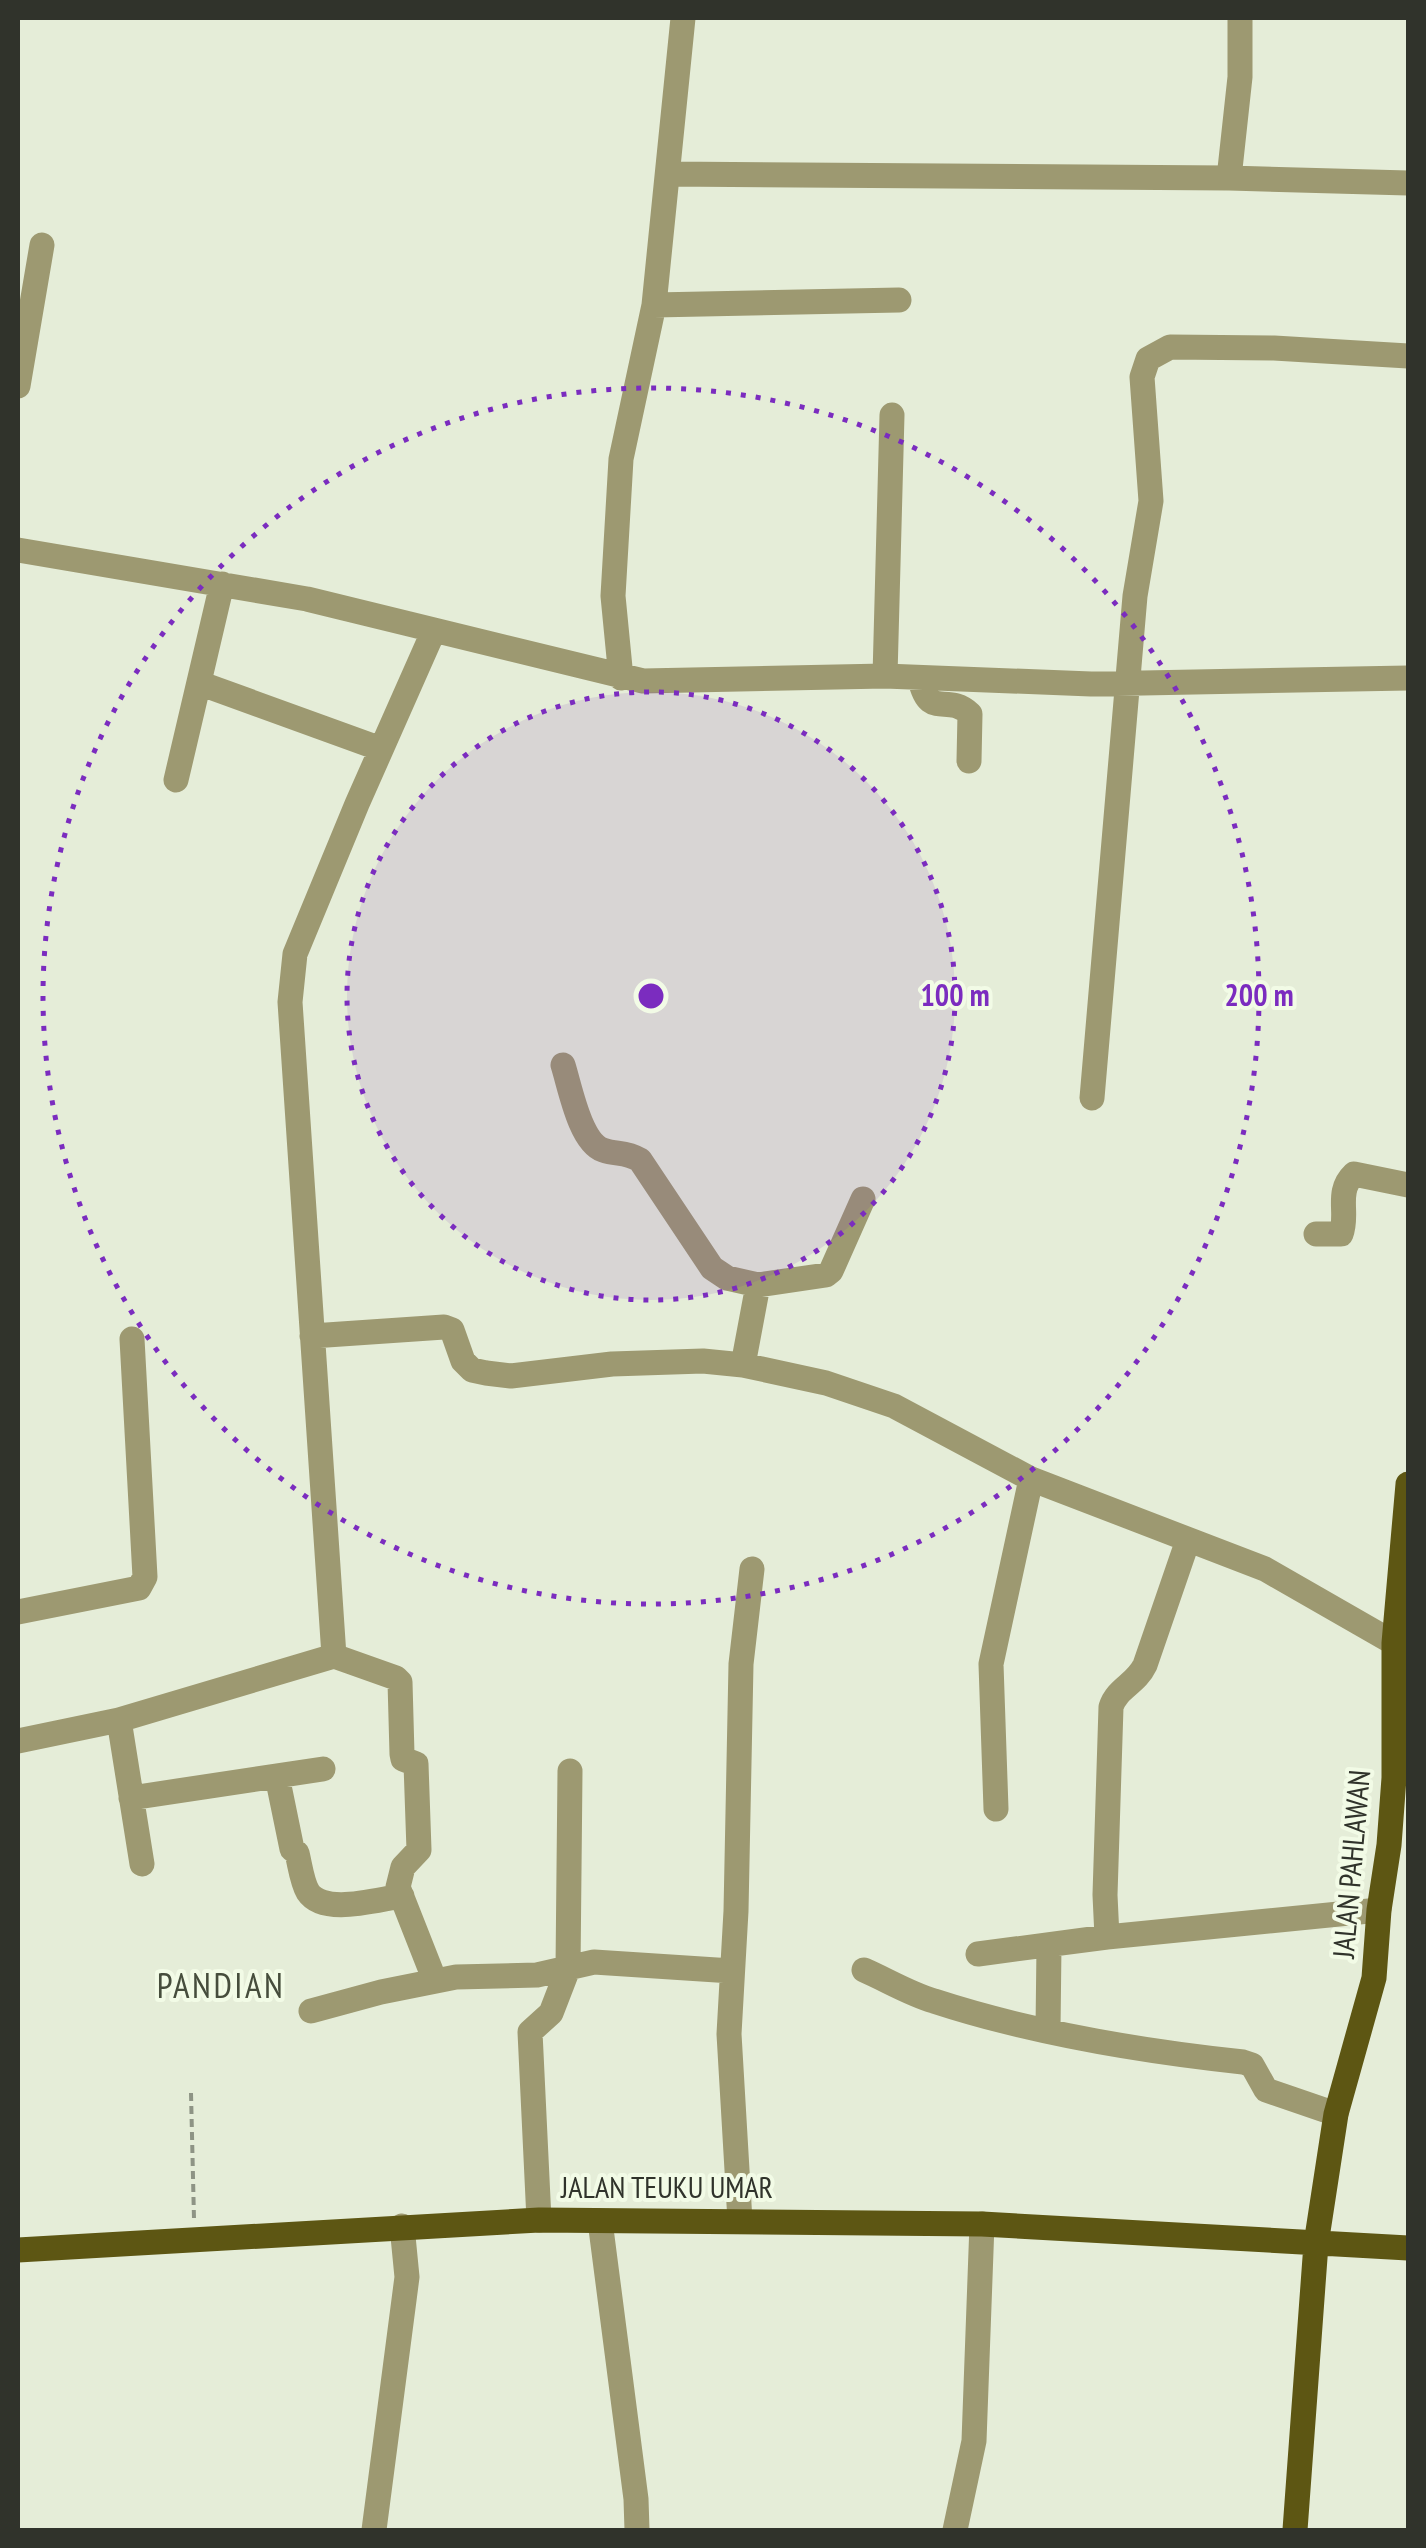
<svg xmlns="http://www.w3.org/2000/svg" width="1426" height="2548" font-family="'PT Sans Narrow',sans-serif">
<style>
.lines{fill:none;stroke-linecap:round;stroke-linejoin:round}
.path{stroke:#8e9485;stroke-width:4;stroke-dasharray:8 5;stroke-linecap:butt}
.minor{stroke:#9d9971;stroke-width:25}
.major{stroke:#5d5613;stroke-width:25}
.ring{fill:none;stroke:#7b2cbf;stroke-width:5;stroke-dasharray:5 10}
.labels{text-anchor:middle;stroke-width:8;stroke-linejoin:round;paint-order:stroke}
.street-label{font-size:30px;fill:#30332b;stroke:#f2fbe6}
.quarter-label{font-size:35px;letter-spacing:2.5px;fill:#464d3c;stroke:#f2fbe6}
.centre{fill:#7b2cbf;stroke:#f2fbe6;stroke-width:5}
.ring-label{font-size:30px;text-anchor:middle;font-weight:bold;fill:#7b2cbf;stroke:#f2fbe6;stroke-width:8;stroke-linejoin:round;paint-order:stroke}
</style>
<rect width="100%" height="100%" fill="#e5edd8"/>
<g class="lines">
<path class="path" d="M 191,2093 L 194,2219"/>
<path class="minor" d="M 668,174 L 1229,178 L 1408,183
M 1229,178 L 1240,77 L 1240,18
M 654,305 L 899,300
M 18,386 L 42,245
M 18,550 L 307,599 L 643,681 L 885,676 L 1091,684 L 1408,678
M 885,676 L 892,415
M 621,678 L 613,596 L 621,459 L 654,305 L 683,18
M 920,679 C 929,721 947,692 970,714 L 969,761
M 199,683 L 381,749
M 176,780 L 222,584
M 563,1065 C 570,1087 580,1142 603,1150 C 617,1155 625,1151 640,1160 L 712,1268 L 727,1278 L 758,1285 L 743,1365
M 1092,1098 L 1135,596 L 1151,501 L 1142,377 L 1148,359 L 1170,347 L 1274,348 L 1408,356
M 1316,1234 L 1341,1234 C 1349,1214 1335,1192 1354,1174 L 1408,1185
M 758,1285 L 826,1275 L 831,1271 L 863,1199
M 312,1336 L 444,1327 L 452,1330 L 463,1361 L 472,1370 L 486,1373 L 511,1376 L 612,1364 L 703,1361 L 743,1365 L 826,1383 L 894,1406 L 1031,1479 L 1265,1569 L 1394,1643
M 18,1612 L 139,1588 L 145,1577 L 132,1339
M 334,1656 L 290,1002 L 295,954 L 357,804 L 434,630
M 119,1720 L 142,1864
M 18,1741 L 119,1720 L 334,1656 L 396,1678 L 400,1682 L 402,1754 L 403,1759 L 416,1764 L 419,1850 L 403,1867 L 398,1887 L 435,1981
M 277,1776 L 292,1849 L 297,1853 C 300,1865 302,1882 308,1892 C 324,1916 378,1899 402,1896
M 131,1798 L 323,1769
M 996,1809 L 991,1664 L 1031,1479
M 1107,1937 L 1105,1895 L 1111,1707 C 1117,1688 1136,1684 1145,1665 L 1188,1540
M 978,1954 L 1107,1937 L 1379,1910
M 864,1970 C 887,1980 910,1994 934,2001 C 1032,2033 1140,2051 1243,2062 L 1252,2065 L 1266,2090 L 1336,2114
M 311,2011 L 381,1992 L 456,1977 L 537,1975 L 594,1962 L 732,1971
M 1048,2029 L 1049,1946
M 539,2220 L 530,2032 L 551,2013 L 568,1969 L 570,1771
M 600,2221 L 636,2499 L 637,2530
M 740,2221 L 729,2034 L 736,1911 L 741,1664 L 752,1569
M 374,2530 L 407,2277 L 402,2226
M 955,2530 L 974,2441 L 982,2224"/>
<path class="major" d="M 18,2250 L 539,2220 L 982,2224 L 1408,2248
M 1295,2530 L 1316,2244 L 1336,2114 L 1374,1978 L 1379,1910 L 1389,1845 L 1394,1778 L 1394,1643 L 1408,1484"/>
</g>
<circle cx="651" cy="996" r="304" fill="#7b2cbf" fill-opacity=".12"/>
<g class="ring">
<circle cx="651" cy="996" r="304"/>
<circle cx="651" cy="996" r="608"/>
</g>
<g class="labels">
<g class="street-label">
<text transform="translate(1352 1864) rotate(-85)" y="10">JALAN PAHLAWAN</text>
<text x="667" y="2198">JALAN TEUKU UMAR</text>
</g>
<g class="quarter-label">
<text x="221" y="1998">PANDIAN</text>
</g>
</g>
<circle cx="651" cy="996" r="15" class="centre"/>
<g class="ring-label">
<text x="955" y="1006">100 m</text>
<text x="1259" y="1006">200 m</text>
</g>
<rect width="1426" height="2548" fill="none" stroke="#30332b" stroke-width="40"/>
</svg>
